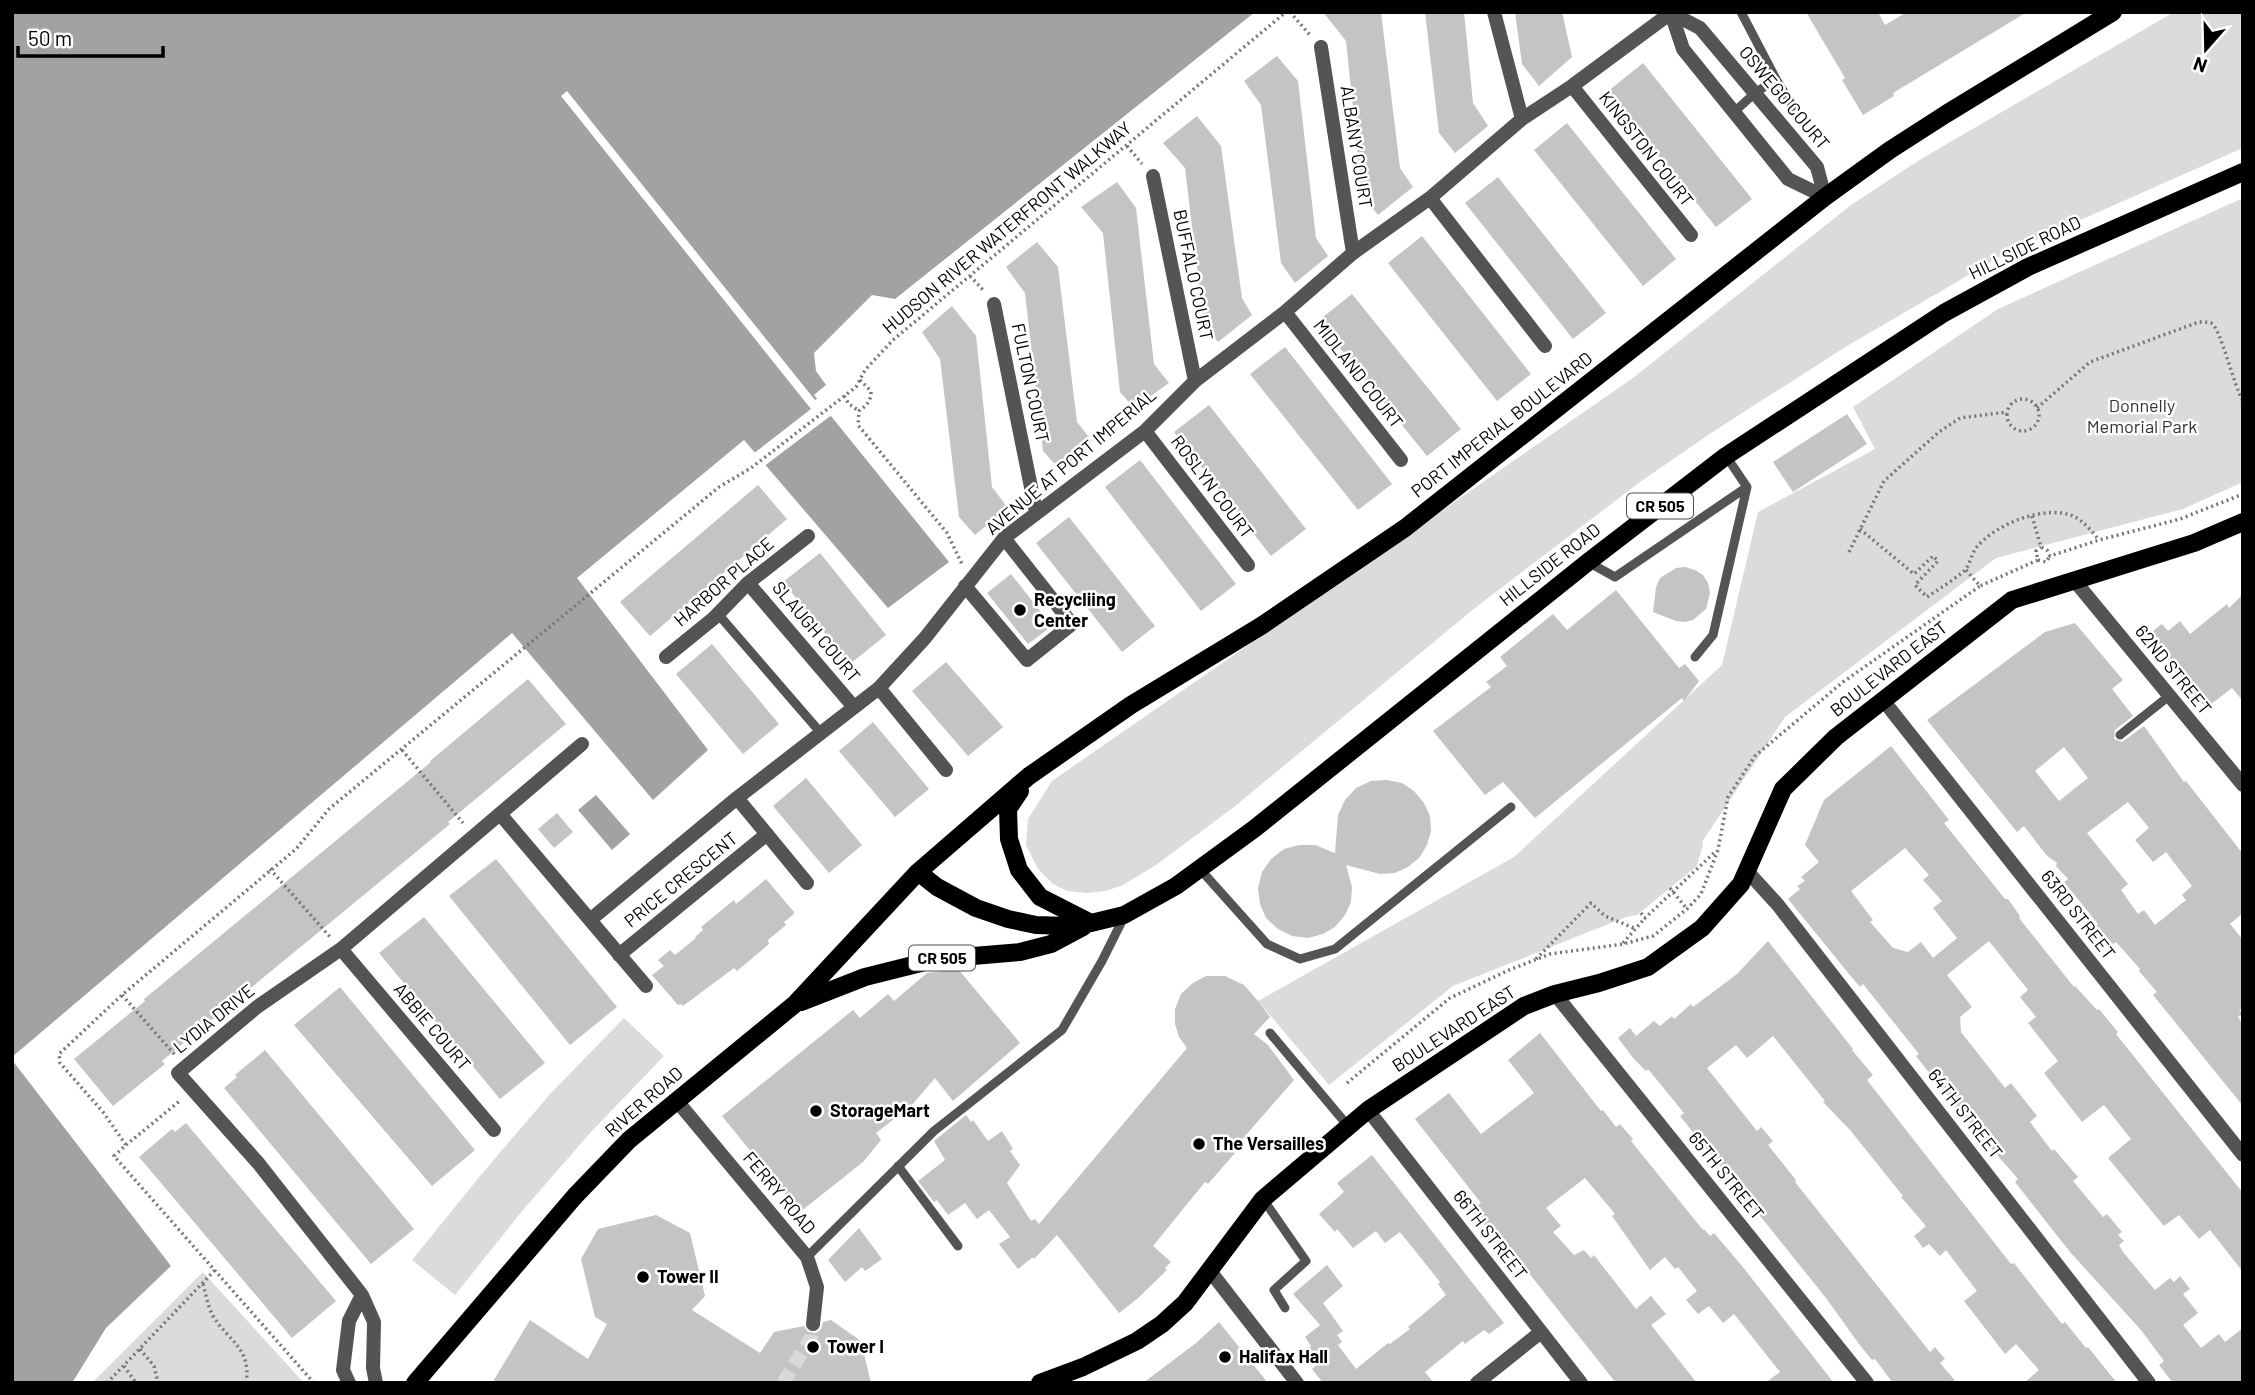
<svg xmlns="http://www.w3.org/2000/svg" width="2255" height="1395" font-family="Barlow,sans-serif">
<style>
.green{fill:#dbdbdb}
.water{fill:#a2a2a2}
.pier{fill:#fff}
.building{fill:#c4c4c4;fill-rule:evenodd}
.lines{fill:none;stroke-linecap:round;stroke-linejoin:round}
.tertiary-tunnel{stroke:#d9d9d9;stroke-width:14;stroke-dasharray:14 7;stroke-linecap:butt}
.path{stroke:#767676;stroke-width:3.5;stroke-dasharray:2 3.5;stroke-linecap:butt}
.service{stroke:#545454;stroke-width:9}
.minor{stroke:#545454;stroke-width:14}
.tertiary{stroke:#545454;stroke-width:14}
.primary{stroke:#000;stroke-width:18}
.poi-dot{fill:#000;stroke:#fff;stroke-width:2.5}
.labels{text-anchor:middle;stroke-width:5;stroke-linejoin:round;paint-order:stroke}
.shield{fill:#fff;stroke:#4c4c4c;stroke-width:2}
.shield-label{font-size:16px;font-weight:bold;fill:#000}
.street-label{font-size:18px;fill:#000;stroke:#fff}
.park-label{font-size:18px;fill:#323232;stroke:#fff}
.poi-label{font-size:18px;font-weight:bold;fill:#000;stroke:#fff;text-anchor:start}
</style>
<rect width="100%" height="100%" fill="#fff"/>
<path class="green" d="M 2174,12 L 2243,12 L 2243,148 L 2008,252 L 1847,346 L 1711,433 L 1640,482 L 1475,608 L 1234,807 L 1156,865 L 1123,885 L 1106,891 L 1088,893 L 1067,891 L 1053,884 L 1038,869 L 1026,845 L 1028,819 L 1052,781 L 1633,378 L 1851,205 L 1921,159 Z
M 2243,198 L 2243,482 L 2183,509 L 1996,558 L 1785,717 L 1702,842 L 1703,844 L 1697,866 L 1637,915 L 1626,917 L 1453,986 L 1329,1085 L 1258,1001 L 1514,857 L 1722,665 L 1758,512 L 1875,449 L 1853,407 L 1998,309 Z
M 624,1018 L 664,1056 L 590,1133 L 523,1210 L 455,1295 L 412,1260 L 480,1176 L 550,1094 Z
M 203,1272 L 304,1383 L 92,1383 Z"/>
<path class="water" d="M 12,12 L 1255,12 L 895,299 L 872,295 L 814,353 L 816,371 L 826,385 L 814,395 L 949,562 L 888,608 L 744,440 L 577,578 L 708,750 L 653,800 L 512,633 L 12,1057 Z
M 596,795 L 630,834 L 612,850 L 578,810 Z
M 12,1060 L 171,1266 L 106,1328 L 72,1383 L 12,1383 Z"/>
<path class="pier" d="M 567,91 L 815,400 L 820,397 L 833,414 L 763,467 L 753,454 L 811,409 L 561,96 Z"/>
<path class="building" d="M 1323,12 L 1381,12 L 1400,168 L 1413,187 L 1378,215 L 1362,195 L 1346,41 Z
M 1425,12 L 1464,12 L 1473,103 L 1488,126 L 1455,153 L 1439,133 Z
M 1515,12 L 1562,12 L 1572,57 L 1539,86 L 1522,64 Z
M 1806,12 L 1878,12 L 1885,25 L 1907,12 L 2027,12 L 1893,93 L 1894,96 L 1863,115 L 1842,80 L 1845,78 Z
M 1277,56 L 1298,81 L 1316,238 L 1328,256 L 1295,283 L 1281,263 L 1261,105 L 1244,81 Z
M 1643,63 L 1752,199 L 1716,227 L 1607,92 Z
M 1197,116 L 1221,146 L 1242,298 L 1252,315 L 1218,342 L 1204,327 L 1185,168 L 1163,143 Z
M 1567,123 L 1676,259 L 1643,286 L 1534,150 Z
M 1498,177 L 1606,313 L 1573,339 L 1465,203 Z
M 1117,182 L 1136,208 L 1154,364 L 1169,383 L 1134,408 L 1120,392 L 1103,233 L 1081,207 Z
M 1422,236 L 1531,374 L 1497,401 L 1388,263 Z
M 1037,242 L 1058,267 L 1077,422 L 1092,441 L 1061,471 L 1043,451 L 1025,293 L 1006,267 Z
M 1352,294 L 1461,429 L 1427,456 L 1318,321 Z
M 952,306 L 976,336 L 992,487 L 1008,508 L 975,535 L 959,517 L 940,359 L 922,332 Z
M 1285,347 L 1392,484 L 1358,510 L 1250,374 Z
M 1209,405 L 1306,529 L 1271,556 L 1174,432 Z
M 1847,414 L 1867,444 L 1793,492 L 1773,462 Z
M 1140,460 L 1236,584 L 1201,611 L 1105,487 Z
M 758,485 L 787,519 L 650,636 L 620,602 Z
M 1069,517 L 1155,626 L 1122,652 L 1036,543 Z
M 820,553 L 886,635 L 850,664 L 783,582 Z
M 1685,567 L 1695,570 L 1703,575 L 1708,583 L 1710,593 L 1706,609 L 1693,620 L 1685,622 L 1676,621 L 1653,612 L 1656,587 L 1660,578 L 1676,568 Z
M 1011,574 L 1052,626 L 1028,644 L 987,593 Z
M 1616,590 L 1679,668 L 1685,664 L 1699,681 L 1684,701 L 1682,698 L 1535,818 L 1503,782 L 1485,795 L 1433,731 L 1491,687 L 1486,682 L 1507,666 L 1500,657 L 1553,614 L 1567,630 Z
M 2243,594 L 2243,701 L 2232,688 L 2206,708 L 2148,635 L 2162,624 L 2168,631 L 2180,621 L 2190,634 L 2227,604 L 2229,608 Z
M 2075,623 L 2123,680 L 2112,689 L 2133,716 L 2115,730 L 2114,739 L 2122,742 L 2144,726 L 2184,782 L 2186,781 L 2243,854 L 2243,913 L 2230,924 L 2243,940 L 2243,1008 L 2239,1010 L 2243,1014 L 2238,1017 L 2243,1025 L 2243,1106 L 2153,995 L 2157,992 L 2139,971 L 2140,969 L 2116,942 L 2113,944 L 2096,925 L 2098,924 L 2064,882 L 2068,879 L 2056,866 L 2057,863 L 2047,856 L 2024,826 L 2017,832 L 1927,720 L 2045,632 ZM 2064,747 L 2088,778 L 2059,801 L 2035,771 ZM 2128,802 L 2149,828 L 2135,840 L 2153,862 L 2166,852 L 2192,886 L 2182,895 L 2186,900 L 2155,925 L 2144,910 L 2138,914 L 2121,890 L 2128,884 L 2087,833 Z
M 712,644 L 779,724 L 743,754 L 676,674 Z
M 946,662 L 1003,727 L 968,756 L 912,691 Z
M 528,679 L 566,724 L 448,822 L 450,824 L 162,1061 L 165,1064 L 113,1106 L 74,1059 L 145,1001 L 144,999 L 431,762 L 430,761 Z
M 873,722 L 929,789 L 895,817 L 839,751 Z
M 1891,746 L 1949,820 L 1944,823 L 2005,899 L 2008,899 L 2020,916 L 2019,918 L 2074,987 L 2075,986 L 2097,1010 L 2099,1009 L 2118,1032 L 2116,1034 L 2243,1193 L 2243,1272 L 2210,1230 L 2199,1239 L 2179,1215 L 2164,1226 L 2108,1158 L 2131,1139 L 2104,1105 L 2082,1122 L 2044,1073 L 2058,1061 L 2028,1023 L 2036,1017 L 2020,997 L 2028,990 L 1989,941 L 1947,975 L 1972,1007 L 1960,1017 L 1961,1032 L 2005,1088 L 2011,1083 L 2037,1116 L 2030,1122 L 2052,1151 L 2054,1149 L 2078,1177 L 2073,1181 L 2103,1217 L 2107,1214 L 2122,1232 L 2118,1235 L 2124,1241 L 2119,1245 L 2123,1252 L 2155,1290 L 2170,1278 L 2174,1282 L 2180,1276 L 2190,1289 L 2183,1294 L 2198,1313 L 2183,1325 L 2201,1348 L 2219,1334 L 2225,1342 L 2243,1328 L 2243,1383 L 2173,1383 L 2159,1365 L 2164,1361 L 2141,1330 L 2070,1252 L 2015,1182 L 2018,1179 L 1959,1111 L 1916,1056 L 1919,1054 L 1863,984 L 1860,987 L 1849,974 L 1788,899 L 1800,889 L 1797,886 L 1805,881 L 1801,877 L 1819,862 L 1805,845 L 1824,800 ZM 1905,848 L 1929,875 L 1923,880 L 1942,901 L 1933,908 L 1957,938 L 1933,958 L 1921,942 L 1908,952 L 1893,948 L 1870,922 L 1873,920 L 1851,891 Z
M 806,778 L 862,845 L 829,873 L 773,806 Z
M 1387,780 L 1402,783 L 1414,791 L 1424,803 L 1430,816 L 1431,831 L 1427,845 L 1419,858 L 1408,867 L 1395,873 L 1380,874 L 1346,865 L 1352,887 L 1351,902 L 1345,915 L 1335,927 L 1323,934 L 1308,938 L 1292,936 L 1278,929 L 1266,918 L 1260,904 L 1258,888 L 1262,872 L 1271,859 L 1284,849 L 1299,845 L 1315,845 L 1335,853 L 1338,815 L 1345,800 L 1356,788 L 1371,781 Z
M 557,813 L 573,832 L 554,848 L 538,829 Z
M 496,859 L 617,1007 L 570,1045 L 449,896 Z
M 766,879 L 794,912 L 793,915 L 784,922 L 786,925 L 768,940 L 769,944 L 737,971 L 734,968 L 683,1006 L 681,1004 L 678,1005 L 652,975 L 664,966 L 658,960 L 670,950 L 675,955 L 696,938 L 695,937 L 703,930 L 701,927 L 734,900 L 736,904 Z
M 424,917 L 545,1063 L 500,1099 L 379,953 Z
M 1768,941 L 1853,1049 L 1852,1050 L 1873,1075 L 1867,1080 L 1924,1153 L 2011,1264 L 2014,1263 L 2062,1324 L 2065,1322 L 2086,1348 L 2088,1347 L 2117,1383 L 2024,1383 L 2039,1370 L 2016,1344 L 2005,1354 L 1964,1301 L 1977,1291 L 1946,1250 L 1940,1256 L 1929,1244 L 1923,1248 L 1914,1236 L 1926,1226 L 1901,1197 L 1903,1196 L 1850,1130 L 1823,1102 L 1825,1101 L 1773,1036 L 1747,1058 L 1736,1045 L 1707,1068 L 1757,1131 L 1761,1127 L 1773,1141 L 1768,1145 L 1796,1180 L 1795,1182 L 1930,1352 L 1935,1347 L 1945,1359 L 1940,1363 L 1957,1383 L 1893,1383 L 1875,1359 L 1872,1360 L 1859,1344 L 1826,1298 L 1680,1116 L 1684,1113 L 1648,1069 L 1646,1071 L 1634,1059 L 1618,1038 L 1630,1028 L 1636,1036 L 1654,1021 L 1660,1026 L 1672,1016 L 1674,1019 L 1691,1004 L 1693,1007 L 1737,974 Z
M 958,969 L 1020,1043 L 953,1101 L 935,1078 L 911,1106 L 876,1133 L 881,1140 L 863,1162 L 800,1212 L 722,1116 L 853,1010 L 860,1018 L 888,994 L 894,1001 L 927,973 Z
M 1206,976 L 1225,976 L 1244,985 L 1258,1001 L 1270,1017 L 1254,1034 L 1268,1045 L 1294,1080 L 1232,1151 L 1235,1153 L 1208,1184 L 1205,1182 L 1153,1246 L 1171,1262 L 1165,1268 L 1167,1270 L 1137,1299 L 1119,1313 L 1057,1235 L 1034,1259 L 1033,1257 L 1018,1269 L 999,1244 L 1010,1237 L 989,1210 L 977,1219 L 965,1203 L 948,1215 L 937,1200 L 934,1202 L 918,1181 L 945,1160 L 934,1141 L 966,1115 L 971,1122 L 973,1120 L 988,1141 L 1002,1131 L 1013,1149 L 1010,1151 L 1020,1165 L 1007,1183 L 1031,1221 L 1035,1219 L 1039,1224 L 1187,1048 L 1179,1037 L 1175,1024 L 1175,1009 L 1181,994 L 1193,983 Z
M 340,987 L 475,1150 L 432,1186 L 294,1025 Z
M 1540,1033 L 1601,1111 L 1603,1110 L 1616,1127 L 1620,1124 L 1633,1139 L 1631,1141 L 1703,1230 L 1704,1229 L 1710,1236 L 1714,1233 L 1742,1266 L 1834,1383 L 1765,1383 L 1780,1372 L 1734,1314 L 1723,1323 L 1709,1306 L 1698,1314 L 1686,1300 L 1697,1291 L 1678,1267 L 1675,1269 L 1665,1257 L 1650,1270 L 1612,1216 L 1615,1214 L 1585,1178 L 1546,1208 L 1561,1226 L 1553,1232 L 1574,1255 L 1584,1250 L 1591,1258 L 1594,1255 L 1636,1309 L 1651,1296 L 1666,1314 L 1651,1325 L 1697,1383 L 1616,1383 L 1532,1277 L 1503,1243 L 1501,1245 L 1472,1210 L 1481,1203 L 1415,1119 L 1449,1093 L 1481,1134 L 1534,1093 L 1508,1060 Z
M 265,1050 L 414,1229 L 371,1264 L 224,1088 L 237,1077 L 235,1075 Z
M 186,1123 L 336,1301 L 292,1338 L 139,1157 L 172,1129 L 175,1132 Z
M 1372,1155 L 1504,1323 L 1489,1334 L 1484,1330 L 1465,1344 L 1463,1341 L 1425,1372 L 1434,1383 L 1323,1383 L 1312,1369 L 1317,1365 L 1306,1350 L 1311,1346 L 1305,1337 L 1320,1325 L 1293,1294 L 1327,1265 L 1343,1286 L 1323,1303 L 1343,1331 L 1337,1335 L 1342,1342 L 1338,1345 L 1356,1369 L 1388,1343 L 1390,1344 L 1410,1329 L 1408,1327 L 1446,1295 L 1438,1284 L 1440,1282 L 1400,1232 L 1385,1243 L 1376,1231 L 1353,1248 L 1337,1229 L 1335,1232 L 1319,1214 L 1344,1192 L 1337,1183 Z
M 656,1215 L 690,1233 L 705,1296 L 692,1310 L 760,1353 L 774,1332 L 804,1326 L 808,1332 L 816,1333 L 821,1329 L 823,1322 L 831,1320 L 861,1341 L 871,1383 L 492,1383 L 530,1320 L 588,1359 L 607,1324 L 595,1317 L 581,1259 L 598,1229 Z
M 859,1228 L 882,1259 L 865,1271 L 862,1267 L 845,1282 L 828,1260 Z
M 1219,1322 L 1268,1383 L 1143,1383 L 1196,1343 Z"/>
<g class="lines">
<path class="tertiary-tunnel" d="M 783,1383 L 811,1338 L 813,1324"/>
<path class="path" d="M 1290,12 L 1310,35
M 1127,146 L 1142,164
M 970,276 L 984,291
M 860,380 L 871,391 C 871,401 867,405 859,411 L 858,425 L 947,533 L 962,564
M 844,396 L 849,404 L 859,411
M2007 415a16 16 0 1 1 32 0a16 16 0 1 1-32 0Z
M 2037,408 L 2090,362 L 2199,322 C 2203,322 2207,322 2211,323 C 2221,328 2234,387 2243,401
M 2032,516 L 2041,547 L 2047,550 L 2050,556 L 2099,540 L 2180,519 L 2243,494
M 1860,529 L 1914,574 L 1933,556 L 1938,561 L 1915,585 L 1927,597 C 1939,589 1952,581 1963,572 C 1970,566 1971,555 1976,548 C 1995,524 2047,503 2075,517 C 2085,522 2092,532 2099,540
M 1849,552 L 1884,481 L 1939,432 L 1960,418 L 2007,412
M 2038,560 L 2046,562 L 2050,556
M 1966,570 L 1980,586 L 2038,560 L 2036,551 L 2041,547
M 402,750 L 463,823
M 270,869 L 331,938
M 1670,888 L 1687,909
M 1641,913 L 1645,918 L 1715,852
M 1623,943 L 1645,918
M 1536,959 L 1591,903 L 1605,916 L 1636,929
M 122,995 L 176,1056
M 1347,1083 L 1450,998 L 1509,970 L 1550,954 L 1623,944 L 1653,936 L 1687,909 L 1701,894 L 1718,850 L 1728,797 L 1755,756 L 1843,682 L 1980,586
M 126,1145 L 181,1100
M 203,1284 C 206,1295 208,1307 213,1316 C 228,1341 252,1348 246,1383
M 140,1349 L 154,1366 L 158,1383
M 124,1366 L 136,1383
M 107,1383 L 215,1270
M 314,1383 L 114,1156 L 126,1145 L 103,1112 L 60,1063 L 59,1054 L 122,995 L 296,849 L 329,809 L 719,487 L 751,468 L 856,387 L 865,370 L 893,340 L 1286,12"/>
<path class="service" d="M 1776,79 L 1795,110
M 1734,112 L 1755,93 L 1776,79 L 1741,12
M 1588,562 L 1615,577 L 1747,487
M 718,614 L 820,732
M 1695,657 L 1713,635 L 1747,487 L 1726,456
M 2120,735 L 2169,696
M 1199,868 L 1267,944 L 1300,959 L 1335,949 L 1511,807
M 1270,1033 L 1348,1126
M 898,1166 L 958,1246
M 1263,1199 L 1306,1261 L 1274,1290 L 1285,1308
M 807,1257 L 934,1131 L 1062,1030 L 1102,961 L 1124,917"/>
<path class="minor" d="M 1494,12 L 1522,119
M 1671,13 L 1683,49 L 1788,179 L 1825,197
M 1671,13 L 1700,28 L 1817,167 L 1825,197
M 1321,47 L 1353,253
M 1572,86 L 1691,235
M 1153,176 L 1195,381
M 1430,198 L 1545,346
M 994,304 L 1036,512
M 1285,312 L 1401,460
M 1145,431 L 1248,565
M 2074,580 L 2243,785
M 748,583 L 853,706
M 965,586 L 1027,660 L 1072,624 L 1004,538
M 666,657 L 714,618 L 748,583 L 808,536
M 879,688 L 946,770
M 1883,700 L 2243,1155
M 737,798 L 807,883
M 500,814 L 646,986
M 1747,871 L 1778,905 L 2149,1383
M 590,920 L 737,798 L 879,688 L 925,638 L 1004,538 L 1145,431 L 1195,381 L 1285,312 L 1353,253 L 1430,198 L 1522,119 L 1572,86 L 1672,12
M 341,949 L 494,1130
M 619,955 L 767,834
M 1555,994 L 1867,1383
M 1368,1110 L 1581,1383
M 1210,1271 L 1297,1383
M 349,1383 L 343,1370 L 349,1321 L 362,1295
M 376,1383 L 373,1368 L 374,1322 L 362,1295 L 259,1164 L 178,1073 L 257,1007 L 341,949 L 582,744
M 1477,1383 L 1541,1332"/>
<path class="tertiary" d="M 677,1101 L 807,1257 L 817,1287 L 813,1324"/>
<path class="primary" d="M 1020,791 L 1008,809 L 1009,839 L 1019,870 L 1040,897 L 1091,923
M 918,872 L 937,887 L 976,908 L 1008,919 L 1036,925 L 1067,926 L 1091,923 L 1124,915 L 1176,886 L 1254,829 L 1588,562 L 1726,456 L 1944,313 L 2028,267 L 2243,172
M 801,1002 L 865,977 L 937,959 L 1020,952 L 1051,944 L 1083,927
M 415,1383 L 575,1196 L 629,1140 L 795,1004 L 918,872 L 1029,776 L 1131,705 L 1261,626 L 1405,528 L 1825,197 L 1890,150 L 1946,114 L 2113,12
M 1040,1383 L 1083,1367 L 1137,1341 L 1162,1324 L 1185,1303 L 1263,1199 L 1368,1110 L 1524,1006 L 1555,994 L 1599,983 L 1648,967 L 1702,928 L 1741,884 L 1783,789 L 1836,737 L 2012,600 L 2194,543 L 2243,522"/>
</g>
<g class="poi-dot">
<circle cx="1020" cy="610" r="7"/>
<circle cx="816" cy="1111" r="7"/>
<circle cx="1199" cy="1144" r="7"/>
<circle cx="643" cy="1277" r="7"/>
<circle cx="813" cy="1347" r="7"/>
<circle cx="1225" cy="1357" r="7"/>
</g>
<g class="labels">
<g class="shield">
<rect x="1627" y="493.5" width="66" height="25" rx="5"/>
<rect x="909" y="945.5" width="66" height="25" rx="5"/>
</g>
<g class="shield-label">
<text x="1660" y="512">CR 505</text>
<text x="942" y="964">CR 505</text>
</g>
<g class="street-label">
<text transform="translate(1784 98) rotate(50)" y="6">OSWEGO COURT</text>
<text transform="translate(1356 147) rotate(81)" y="6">ALBANY COURT</text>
<text transform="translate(1646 149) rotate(52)" y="6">KINGSTON COURT</text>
<text transform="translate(1007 228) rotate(-40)" y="6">HUDSON RIVER WATERFRONT WALKWAY</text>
<text transform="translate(2025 248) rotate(-26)" y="6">HILLSIDE ROAD</text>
<text transform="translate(1193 275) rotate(78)" y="6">BUFFALO COURT</text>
<text transform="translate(1358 374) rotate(52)" y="6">MIDLAND COURT</text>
<text transform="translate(1030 383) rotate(78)" y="6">FULTON COURT</text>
<text transform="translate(1502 425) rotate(-38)" y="6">PORT IMPERIAL BOULEVARD</text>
<text transform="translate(1071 462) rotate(-40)" y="6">AVENUE AT PORT IMPERIAL</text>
<text transform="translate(1212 487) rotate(53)" y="6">ROSLYN COURT</text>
<text transform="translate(1550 565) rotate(-38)" y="6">HILLSIDE ROAD</text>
<text transform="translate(724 582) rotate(-41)" y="6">HARBOR PLACE</text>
<text transform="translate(816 632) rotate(50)" y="6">SLAUGH COURT</text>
<text transform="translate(1889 669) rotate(-38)" y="6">BOULEVARD EAST</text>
<text transform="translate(2173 670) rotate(51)" y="6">62ND STREET</text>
<text transform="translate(681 880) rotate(-39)" y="6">PRICE CRESCENT</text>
<text transform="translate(2078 915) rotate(52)" y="6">63RD STREET</text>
<text transform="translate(214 1019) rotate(-39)" y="6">LYDIA DRIVE</text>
<text transform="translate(432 1027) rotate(50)" y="6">ABBIE COURT</text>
<text transform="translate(1454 1029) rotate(-33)" y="6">BOULEVARD EAST</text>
<text transform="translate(644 1102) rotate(-41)" y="6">RIVER ROAD</text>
<text transform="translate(1965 1114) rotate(52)" y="6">64TH STREET</text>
<text transform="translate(1726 1176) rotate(51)" y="6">65TH STREET</text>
<text transform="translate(779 1193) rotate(50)" y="6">FERRY ROAD</text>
<text transform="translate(1490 1235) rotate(52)" y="6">66TH STREET</text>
</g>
<g class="park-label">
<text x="2142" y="412">Donnelly<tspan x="2142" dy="21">Memorial Park</tspan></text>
</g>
<g class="poi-label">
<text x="1034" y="606">Recycliing<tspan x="1034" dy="21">Center</tspan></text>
<text x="830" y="1117">StorageMart</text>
<text x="1213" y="1150">The Versailles</text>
<text x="657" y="1283">Tower II</text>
<text x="827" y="1353">Tower I</text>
<text x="1239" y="1363">Halifax Hall</text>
</g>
</g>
<rect width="2255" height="1395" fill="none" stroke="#000000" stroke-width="28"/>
<g transform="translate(2206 49) rotate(200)" stroke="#ffffff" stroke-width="5" paint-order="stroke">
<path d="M0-5L12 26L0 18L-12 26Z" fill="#000000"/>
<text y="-10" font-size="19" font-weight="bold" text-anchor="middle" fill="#000000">N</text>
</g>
<path d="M18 46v10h145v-10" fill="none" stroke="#000000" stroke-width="3.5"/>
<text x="28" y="46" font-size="21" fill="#000000" stroke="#ffffff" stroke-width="5" paint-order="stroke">50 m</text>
</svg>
